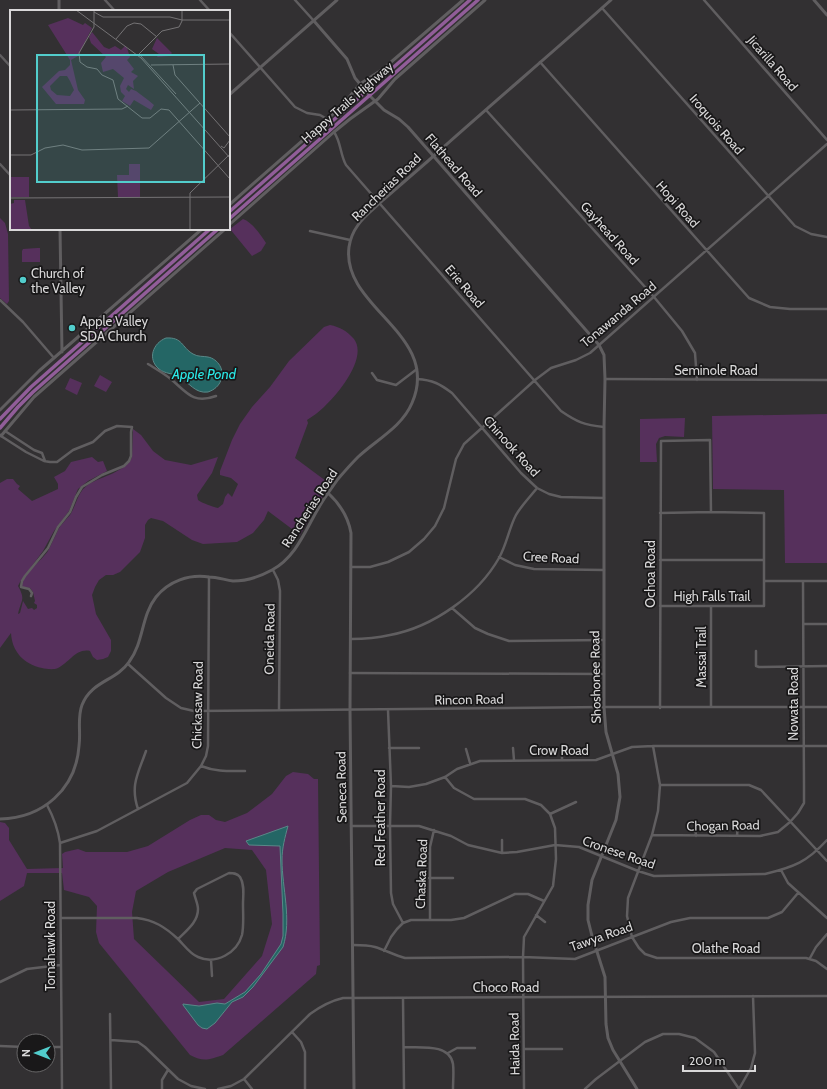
<svg xmlns="http://www.w3.org/2000/svg" width="827" height="1089" font-family="Cabin,sans-serif">
<style>
.green{fill:#56305c;fill-rule:evenodd}
.water{fill:#246665;stroke:#5a8888}
.lines{fill:none;stroke-linecap:round;stroke-linejoin:round}
.minor{stroke:#605e60;stroke-width:2.5}
.tertiary{stroke:#605e60;stroke-width:3}
.primary{stroke:#915d99;stroke-width:3.5}
.poi-dot{fill:#52cdcc;stroke:#191819;stroke-width:1.5}
.labels{text-anchor:middle;stroke-width:3.5;stroke-linejoin:round;paint-order:stroke}
.street-label{font-size:13px;fill:#d9d8d9;stroke:#191819}
.poi-label{font-size:13px;fill:#d9d8d9;stroke:#191819;text-anchor:start}
.water-label{font-size:14px;font-style:italic;fill:#2aeae9;stroke:#191819}
.inset-road{fill:none;stroke:#757375;stroke-width:1}
.view{fill:#52cdcc;fill-opacity:0.15;stroke:#52cdcc;stroke-width:2}
.inset-edge{fill:none;stroke:#d9d8d9;stroke-width:2}
</style>
<rect width="100%" height="100%" fill="#323032"/>
<path class="green" d="M 0,218 L 5,223 L 8,234 L 9,301 L 7,304 L 0,298 Z
M 243,219 C 252,222 261,235 266,243 L 261,251 L 252,256 L 230,229 Z
M 37,248 L 40,248 L 40,262 L 22,262 L 22,251 L 23,249 Z
M 330,325 C 340,327 347,331 354,339 C 368,358 338,394 324,407 C 319,412 313,416 307,420 L 308,423 L 295,458 L 330,484 L 300,535 L 268,511 L 264,520 L 253,533 L 237,542 L 203,544 L 192,540 L 163,521 L 151,518 L 148,520 L 145,525 L 145,538 L 140,552 L 120,572 L 113,575 L 106,575 L 99,580 L 95,587 L 92,595 L 96,614 L 111,640 L 111,651 L 108,657 L 103,659 L 97,660 L 93,657 L 90,651 C 76,648 69,663 58,668 C 54,670 46,669 42,668 C 24,664 12,652 11,633 L 0,648 L 0,483 L 7,479 L 13,479 L 17,484 L 20,486 L 18,489 L 32,501 L 58,489 L 58,484 L 54,477 L 65,471 L 71,462 L 92,457 L 98,462 L 103,461 L 107,471 L 88,481 L 78,489 L 69,511 L 54,531 L 43,551 L 20,582 L 18,586 C 26,600 21,600 18,614 L 20,613 L 23,601 L 28,609 L 32,608 L 34,610 L 37,608 L 37,605 L 34,603 L 35,601 L 33,592 L 30,588 L 22,587 C 23,572 42,562 49,549 C 52,543 55,536 58,530 C 61,524 66,520 70,515 C 77,504 77,492 89,484 C 101,477 127,471 132,457 L 133,429 L 141,435 L 153,451 L 165,460 L 191,465 L 218,457 L 212,473 L 197,495 L 198,500 C 202,503 213,507 218,508 L 223,504 L 225,497 L 228,493 L 232,497 L 238,484 L 231,478 L 220,475 L 220,471 L 232,440 L 240,424 L 252,407 L 270,387 L 289,361 L 324,327 Z
M 100,375 L 112,382 L 106,392 L 94,386 Z
M 70,378 L 82,383 L 77,395 L 65,389 Z
M 827,414 L 827,563 L 785,563 L 784,490 L 713,489 L 712,416 Z
M 685,418 L 684,437 L 665,436 L 659,438 L 656,444 L 657,462 L 640,462 L 640,419 Z
M 293,772 L 308,774 L 314,779 L 318,779 L 320,965 L 317,966 L 316,974 L 223,1055 C 209,1060 203,1062 190,1055 L 99,943 L 96,932 L 97,906 L 89,897 L 64,890 L 62,873 L 27,873 L 24,886 L 0,901 L 0,822 L 5,823 L 9,828 L 9,840 L 27,869 L 63,868 L 62,854 L 65,852 L 78,849 L 86,852 L 127,852 L 148,846 L 190,820 L 201,815 L 209,815 L 216,820 L 225,822 L 247,813 L 272,794 L 286,776 ZM 225,848 L 252,850 L 266,870 L 272,924 L 262,956 L 224,999 L 199,1002 L 134,939 L 132,912 L 136,891 L 168,872 Z"/>
<path class="water" d="M 166,338 C 183,337 181,347 193,354 C 198,357 203,356 208,357 C 218,359 225,370 221,380 C 219,386 214,390 208,392 C 195,394 189,382 179,377 C 173,373 165,374 159,369 C 147,359 153,343 166,338 Z
M 288,826 C 285,837 282,848 282,860 C 282,888 292,919 283,947 L 253,987 L 243,997 L 232,1002 L 215,1023 L 207,1029 L 202,1028 L 198,1025 L 183,1005 L 183,1004 L 199,1006 L 217,1003 L 225,1004 L 245,992 L 261,974 L 281,944 L 283,936 L 283,914 L 280,846 L 249,845 L 246,841 Z"/>
<g class="lines">
<path class="minor" d="M 105,0 L 115,11
M 200,0 L 210,11
M 295,0 L 314,21
M 704,0 L 827,140
M 602,8 L 795,226 L 811,234 L 827,237
M 229,32 L 295,107 L 307,113 L 320,115 L 327,119
M 0,55 L 11,67
M 540,62 L 749,298 L 770,307 L 790,309 L 827,309
M 486,110 L 654,297 L 682,331 L 695,353 L 697,380
M 334,132 C 341,142 340,154 346,165 L 561,411 C 577,422 584,425 604,427
M 0,164 L 11,176
M 310,231 L 350,240
M 0,300 L 23,322 L 54,358
M 148,364 C 156,369 165,374 172,380 C 188,394 194,404 216,396
M 372,373 L 377,380 L 396,385 L 417,369
M 417,379 C 433,380 440,384 452,393 L 521,473 L 537,488 L 549,494 L 561,497 L 604,498
M 605,379 L 827,380
M 5,431 L 34,450 L 42,453 L 45,461
M 1,436 L 26,452 L 44,461 L 50,462 L 57,462 L 73,450 L 93,442 L 105,431 L 117,426 L 132,427 L 131,432 L 131,456 L 129,461 L 124,466 L 102,475 L 82,487 L 76,497 L 70,512 L 58,527 L 48,548 L 25,576 L 22,581 L 21,587 L 29,589 L 32,593 L 31,596
M 660,513 L 711,512 L 764,513 L 764,606 L 660,606
M 499,557 L 515,565 L 534,569 L 604,570
M 660,560 L 764,560
M 351,567 L 370,567 L 388,562 L 409,552 L 424,539 L 435,526 L 444,508 L 456,459 L 464,444 L 535,380 L 551,368 L 576,360 L 590,353 L 827,144
M 273,570 L 278,580 L 280,591 L 279,710
M 764,581 L 827,581
M 711,607 L 711,707
M 452,608 L 475,628 L 488,634 L 509,641 L 604,640
M 804,624 L 827,624
M 351,639 C 364,639 377,638 390,635 C 433,627 478,595 499,558 C 507,544 509,528 516,515 C 521,506 530,497 537,488
M 756,651 L 756,666 L 759,667 L 827,666
M 128,664 L 166,698 L 181,708 L 194,711 L 604,707 L 827,707
M 350,673 L 604,674
M 660,708 L 661,441 L 710,440 L 711,512
M 388,710 L 391,786 L 390,825 L 391,893 L 393,904 L 403,923
M 653,746 L 660,785 L 658,811 L 652,835 L 628,898 L 627,916 L 632,937 L 639,948 L 645,954 L 657,958 L 806,958 L 816,961 L 827,969
M 389,748 L 419,748
M 513,748 L 514,760
M 562,748 L 562,760
M 466,749 L 470,763
M 201,766 C 216,772 229,771 245,771
M 445,777 L 454,788 L 474,799 L 525,799 L 541,805 L 550,814 L 555,828 L 556,859 L 553,886 L 524,937 L 523,957 L 524,1089
M 660,785 L 749,785 L 761,790 L 827,861
M 391,786 L 409,787 L 426,784 L 445,777 L 457,769 L 480,761 L 596,760 L 632,747 L 653,746 L 827,746
M 47,805 C 54,818 58,829 60,843 L 62,1089
M 138,809 C 130,785 138,774 146,751
M 550,814 L 576,802
M 695,823 L 696,836
M 351,826 L 419,826 L 451,836 L 468,845 L 502,853 L 517,852 L 555,845 L 579,847 L 638,871 L 654,876 L 765,874 C 794,867 807,862 827,840
M 652,835 L 760,836 L 778,832 L 790,822 L 798,813 L 804,803 L 804,787 L 803,581
M 737,836 L 738,823
M 60,843 L 97,831 L 187,783 L 201,766 L 206,756 L 208,746 L 209,577
M 502,853 L 502,840
M 781,870 L 788,883 L 827,918
M 229,873 C 233,873 237,873 240,877 C 245,885 243,895 243,904 C 243,914 244,925 242,935 C 237,953 216,965 198,957 C 190,954 184,945 178,939 C 187,930 198,922 198,909 C 198,904 195,898 194,893 L 197,889 Z
M 429,878 L 453,878
M 536,915 L 545,922
M 61,918 L 137,918 C 154,920 165,927 178,939
M 430,920 L 430,847 L 434,830
M 353,945 C 360,945 368,945 375,947 C 385,950 394,955 405,958 L 523,957 L 575,959 L 671,922 L 690,918 L 768,918 L 782,912 L 798,893
M 384,951 L 391,937 L 397,929 L 403,923 L 411,920 L 451,920 L 464,918 L 515,894 L 528,894 L 544,901
M 810,958 L 816,947 L 827,934
M 211,960 L 212,976
M 0,982 L 27,969 L 60,965
M 403,998 L 404,1089
M 110,1014 L 111,1089
M 292,1032 L 301,1042 L 305,1052 L 305,1089
M 111,1040 L 138,1042 L 145,1047 L 178,1079 L 191,1086 L 205,1089
M 0,1046 L 24,1047
M 48,1047 L 61,1047
M 404,1047 C 419,1048 450,1043 453,1064 C 454,1072 453,1081 453,1089
M 524,1049 L 562,1049
M 448,1053 L 457,1048 L 475,1048
M 244,1079 L 252,1089
M 162,1089 L 162,1080 L 168,1070
M 218,1089 L 231,1086 L 244,1079 L 310,1014 C 321,1006 330,1001 343,998 L 827,996
M 585,1089 L 596,1079 L 645,1042 L 663,1034 L 679,1034 L 695,1038 L 714,1052 L 739,1089
M 739,1089 L 751,1068 L 755,1053 L 753,996"/>
<path class="tertiary" d="M 59,0 L 59,11
M 814,0 L 827,15
M 314,21 L 347,59 L 355,78 L 370,96 L 384,110 L 399,119 L 408,127 L 599,345 L 604,355 L 605,379 L 604,427 L 604,707 L 606,732 L 618,774 L 620,797 L 616,820 L 592,880 L 588,905 L 588,920 L 592,936 L 605,977 L 606,1024 L 608,1038 L 613,1050 L 637,1089
M 229,95 L 337,0
M 229,205 L 342,106 L 360,84 L 383,69 L 463,0
M 229,225 L 334,132 L 350,119 L 378,99 L 395,79 L 485,0
M 60,229 L 62,352
M 0,410 L 39,371 L 202,229
M 0,435 L 1,436 L 34,397 L 225,229
M 328,493 C 340,504 348,516 351,533 L 350,710 L 354,1089
M 0,819 C 43,818 76,789 79,746 C 81,732 77,718 82,705 C 91,681 116,681 129,662 C 144,642 141,616 156,597 C 169,581 189,574 209,577 C 217,577 225,580 233,581 C 246,581 261,576 272,570 C 296,557 305,531 318,509 C 324,498 331,489 338,479 C 344,472 351,464 358,457 C 376,440 402,427 412,403 C 442,334 341,308 349,247 C 350,240 353,232 358,225 C 364,216 375,208 383,200 C 398,187 413,174 428,161 C 488,107 551,54 611,0"/>
<path class="primary" d="M 229,212 L 470,0
M 229,219 L 478,0
M 0,419 L 31,387 L 210,229
M 0,428 L 18,407 L 33,392 L 218,229"/>
</g>
<g class="poi-dot">
<circle cx="23" cy="280" r="4"/>
<circle cx="72" cy="328" r="4"/>
</g>
<g class="labels">
<g class="street-label">
<text transform="translate(773 63) rotate(49)" y="5">Jicarilla Road</text>
<text transform="translate(347 102) rotate(-41)" y="5">Happy Trails Highway</text>
<text transform="translate(717 124) rotate(49)" y="5">Iroquois Road</text>
<text transform="translate(454 165) rotate(49)" y="5">Flathead Road</text>
<text transform="translate(386 187) rotate(-44)" y="5">Rancherias Road</text>
<text transform="translate(678 204) rotate(48)" y="5">Hopi Road</text>
<text transform="translate(610 233) rotate(48)" y="5">Gayhead Road</text>
<text transform="translate(465 286) rotate(49)" y="5">Erie Road</text>
<text transform="translate(618 314) rotate(-40)" y="5">Tonawanda Road</text>
<text x="716" y="375">Seminole Road</text>
<text transform="translate(512 446) rotate(48)" y="5">Chinook Road</text>
<text transform="translate(309 508) rotate(-57)" y="5">Rancherias Road</text>
<text transform="translate(551 557) rotate(3)" y="5">Cree Road</text>
<text transform="translate(650 574) rotate(-90)" y="5">Ochoa Road</text>
<text x="712" y="601">High Falls Trail</text>
<text transform="translate(269 639) rotate(-89)" y="5">Oneida Road</text>
<text transform="translate(701 657) rotate(-90)" y="5">Massai Trail</text>
<text transform="translate(595 677) rotate(-91)" y="5">Shoshonee Road</text>
<text transform="translate(469 699) rotate(-1)" y="5">Rincon Road</text>
<text transform="translate(793 704) rotate(-90)" y="5">Nowata Road</text>
<text transform="translate(197 705) rotate(-89)" y="5">Chickasaw Road</text>
<text x="559" y="755">Crow Road</text>
<text transform="translate(341 787) rotate(-91)" y="5">Seneca Road</text>
<text transform="translate(380 818) rotate(-90)" y="5">Red Feather Road</text>
<text transform="translate(723 825) rotate(-1)" y="5">Chogan Road</text>
<text transform="translate(619 852) rotate(19)" y="5">Cronese Road</text>
<text transform="translate(421 874) rotate(-88)" y="5">Chaska Road</text>
<text transform="translate(601 936) rotate(-19)" y="5">Tawya Road</text>
<text transform="translate(50 946) rotate(-90)" y="5">Tomahawk Road</text>
<text x="726" y="953">Olathe Road</text>
<text x="506" y="992">Choco Road</text>
<text transform="translate(514 1044) rotate(-91)" y="5">Haida Road</text>
</g>
<g class="poi-label">
<text x="31" y="278">Church of<tspan x="31" dy="15">the Valley</tspan></text>
<text x="80" y="326">Apple Valley<tspan x="80" dy="15">SDA Church</tspan></text>
</g>
<g class="water-label">
<text x="204" y="379">Apple Pond</text>
</g>
</g>
<g transform="translate(10 10)">
<rect width="220" height="220" fill="#323032"/>
<path d="M 58,8 L 73,15 L 75,13 L 82,18 L 68,46 L 61,50 L 68,80 L 75,90 L 74,94 L 46,94 L 32,77 L 49,61 L 55,60 L 60,55 L 60,50 L 38,15 ZM 50,66 L 57,66 L 60,71 L 64,80 L 60,86 L 47,85 L 41,80 L 40,76 ZM 82,22 L 94,37 L 99,39 L 105,36 L 111,40 L 115,36 L 117,38 L 120,47 L 117,50 L 124,59 L 121,62 L 128,66 L 123,71 L 124,79 L 118,75 L 116,79 L 119,82 L 121,79 L 126,81 L 138,90 L 144,95 L 141,100 L 124,90 L 120,96 L 112,91 L 115,86 L 111,82 L 110,76 L 114,68 L 103,59 L 93,62 L 91,53 L 96,47 L 81,33 L 79,27 ZM 147,28 L 162,43 L 159,46 L 147,47 L 149,44 L 142,39 ZM 119,154 L 130,154 L 130,187 L 108,187 L 107,165 L 119,165 ZM 0,167 L 19,167 L 19,187 L 0,187 ZM 4,190 L 15,190 L 19,216 L 22,220 L 0,220 L 0,194 L 4,193 Z" fill="#56305c" fill-rule="evenodd"/>
<path class="inset-road" d="M 66,0 L 131,48 L 220,148M 84,0 L 84,17 L 69,43 L 70,52 L 77,57 L 87,59 L 92,65 L 103,70 L 108,89 L 132,108 L 140,108 L 151,99 L 159,100 L 220,169M 84,2 L 93,7 L 160,7 L 172,10M 172,10 L 220,10M 106,29 L 117,16 L 124,13 L 131,14 L 147,27M 129,44 L 166,84M 128,45 L 152,21 L 169,17 L 172,11 L 172,0M 141,55 L 220,54M 163,55 L 165,65 L 220,127M 0,100 L 112,99 L 118,96M 211,136 L 214,138 L 220,130M 0,145 L 21,145 L 35,138 L 53,135 L 72,140 L 139,138 L 190,93M 0,188 L 220,187M 180,220 L 180,183 L 220,144"/>
<path class="view" d="M 27,45 L 194,45 L 194,172 L 27,172 Z"/>
<rect width="220" height="220" class="inset-edge"/>
</g>
<g transform="translate(36 1053) rotate(270)"><circle r="19" fill="#191819" stroke="#666566"/>
<path d="M0-3L7 15L0 10L-7 15Z" fill="#52cdcc"/>
<text y="-6" font-size="11" font-weight="bold" text-anchor="middle" fill="#d9d8d9">N</text>
</g>
<path d="M683 1065v6h72v-6" fill="none" stroke="#d9d8d9" stroke-width="2"/>
<text x="689" y="1065" font-size="12" fill="#d9d8d9" stroke="#191819" stroke-width="3" paint-order="stroke">200 m</text>
</svg>
